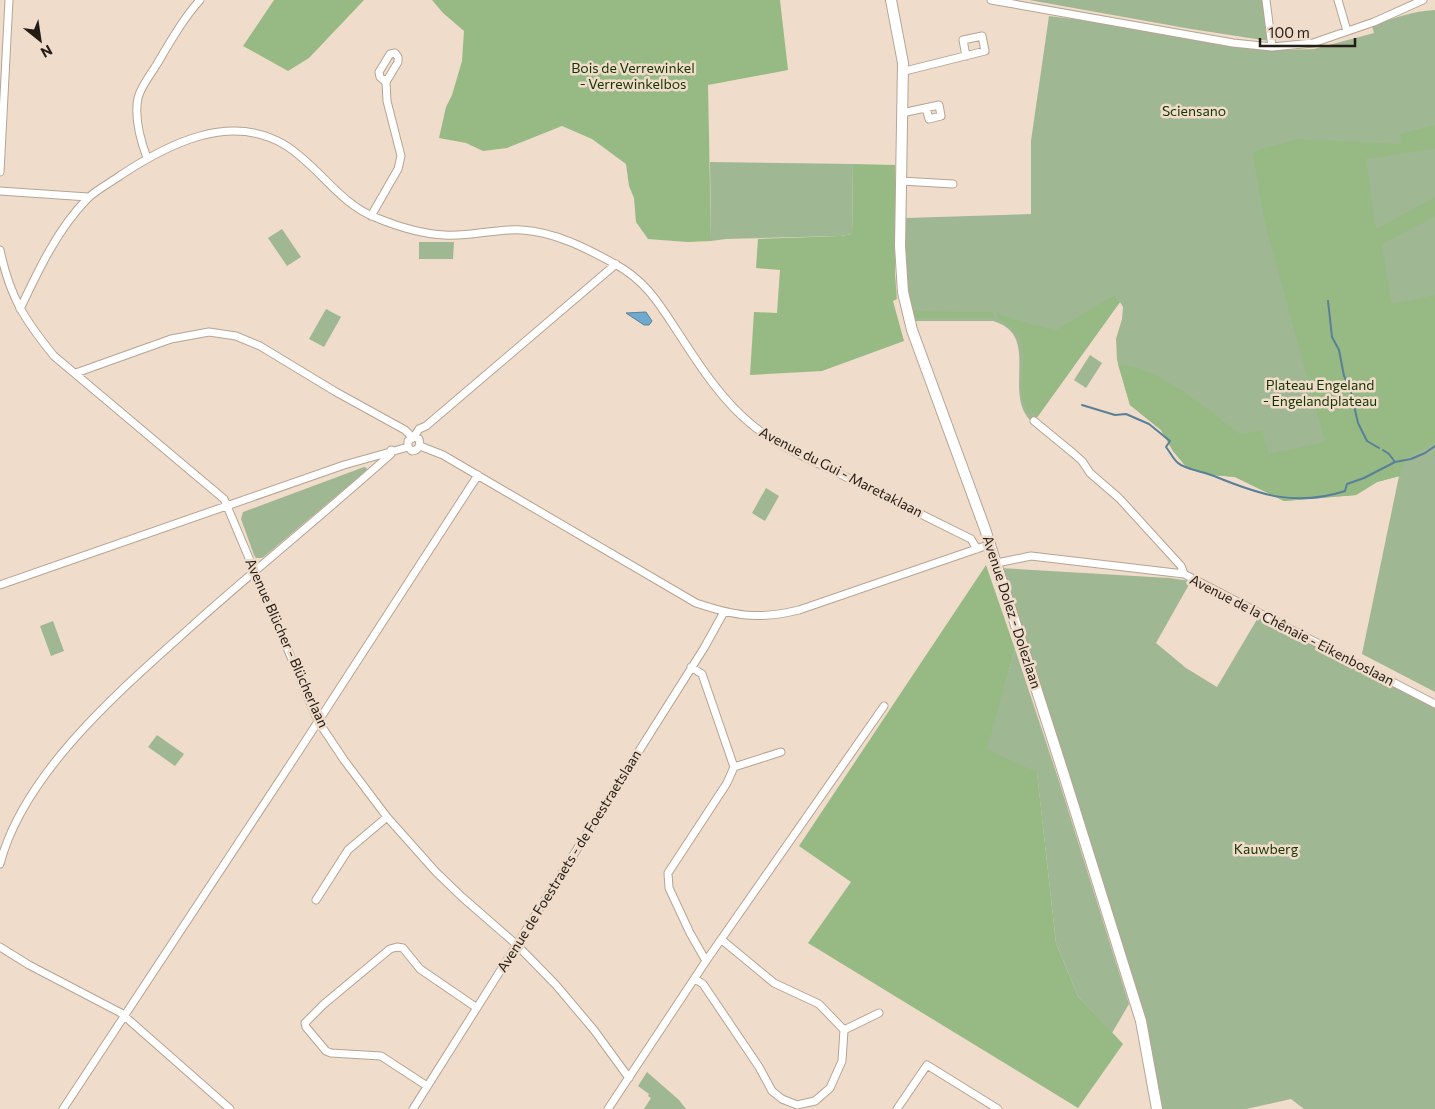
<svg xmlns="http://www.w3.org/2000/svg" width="1435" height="1109" font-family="Commissioner,sans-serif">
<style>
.green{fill:#a0b794}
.forest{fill:#97ba85}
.water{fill:#6eaacf;stroke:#588098}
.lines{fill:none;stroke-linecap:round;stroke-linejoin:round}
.stream{stroke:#588098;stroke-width:2}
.street-casing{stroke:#b6a493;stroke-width:9}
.secondary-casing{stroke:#b6a493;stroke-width:12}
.street{stroke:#fff;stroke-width:7}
.secondary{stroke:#fff;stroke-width:10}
.labels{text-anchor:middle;stroke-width:5;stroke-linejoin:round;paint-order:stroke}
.park-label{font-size:14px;fill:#163600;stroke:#efdcca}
.street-label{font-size:14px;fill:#241d16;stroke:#efdcca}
</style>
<rect width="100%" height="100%" fill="#efdcca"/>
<path class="green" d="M 1029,0 L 1263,0 L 1269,41 L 1191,29 Z
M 1435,10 L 1435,692 L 1362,654 L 1399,476 L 1377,482 L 1356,495 L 1284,501 L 1235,477 L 1212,475 L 1188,469 L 1173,451 L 1161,430 L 1130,405 L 1117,360 L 1116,339 L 1122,319 L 1123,307 L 1120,302 L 1033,423 C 1000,395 1043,335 993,321 L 915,321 C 902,289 906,252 906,218 L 1031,214 L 1031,141 L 1049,16 L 1112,24 L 1280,50 L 1314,49 L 1374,33 L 1372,26 C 1393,18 1413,11 1435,10 Z
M 710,162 L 853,164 L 852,234 L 840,236 L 726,239 L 711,241 Z
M 282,229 L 301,257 L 287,266 L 268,238 Z
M 419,242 L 454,242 L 453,259 L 419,259 Z
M 326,309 L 341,317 L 324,347 L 309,339 Z
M 1090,355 L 1102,363 L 1086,388 L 1074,380 Z
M 364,467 L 367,468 L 366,471 L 266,555 L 262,558 L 256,558 L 254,555 L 241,519 L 243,512 Z
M 766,488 L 779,496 L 765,521 L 752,513 Z
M 1000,568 L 1169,578 L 1191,581 L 1156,643 L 1186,668 L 1217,687 L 1259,616 L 1435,707 L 1435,1109 L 1304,1109 L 1291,1099 L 1246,1109 L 1160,1109 L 1146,1032 Z
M 53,621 L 64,651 L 51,656 L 40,626 Z
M 1015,649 L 1059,781 L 1129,1004 L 1112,1033 L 1078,996 L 1056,943 L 1037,773 L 986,749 Z
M 157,735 L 184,754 L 175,766 L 148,747 Z
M 647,1072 L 679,1100 L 686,1109 L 644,1109 L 651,1098 L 648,1096 L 649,1094 L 638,1086 Z"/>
<path class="forest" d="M 274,0 L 364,0 L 309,58 L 288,71 L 243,46 Z
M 432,0 L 780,0 L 788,70 L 708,85 L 711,241 L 687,242 L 648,239 L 636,222 L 634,198 L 629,186 L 626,164 L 592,139 L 562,126 L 507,148 L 483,151 L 466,143 L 439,138 L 446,107 L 452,95 L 462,61 L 464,31 L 443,13 Z
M 1435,125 L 1435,149 L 1366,159 L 1376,229 L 1435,197 L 1435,217 L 1382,244 L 1392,304 L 1435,295 L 1435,443 L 1405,459 L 1400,476 L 1377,482 L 1356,495 L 1284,501 L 1235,477 L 1212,475 L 1188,469 L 1173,451 L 1161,430 L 1130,405 L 1118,364 C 1125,365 1132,366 1138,368 C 1171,378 1213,413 1240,434 L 1262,430 L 1269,454 L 1325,442 L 1266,228 L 1252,152 L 1298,139 L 1401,144 L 1399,134 Z
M 853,164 L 895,165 L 895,274 L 897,299 L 893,301 L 904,341 L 822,371 L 750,375 L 754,312 L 777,313 L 780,270 L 756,268 L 758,239 L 840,236 L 852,234 Z
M 1114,295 L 1120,302 L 1038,416 L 1031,410 L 1029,414 C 1015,393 1027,367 1022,345 C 1017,325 998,323 996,313 L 1031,324 L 1046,327 L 1054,331 Z
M 911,311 L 992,312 L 994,318 L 914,318 Z
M 986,565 L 1015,649 L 987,749 L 1037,772 L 1056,943 L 1078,996 L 1123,1044 L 1078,1108 L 808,943 L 851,882 L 799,846 Z"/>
<path class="water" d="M 646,312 L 652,321 L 649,325 L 644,325 L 626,313 Z"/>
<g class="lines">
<path class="stream" d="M 1328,301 L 1332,337 L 1339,350 L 1344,376 L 1350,388 L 1358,423 L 1367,441 L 1379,448
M 1082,405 L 1115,415 L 1126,414 L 1149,424 L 1170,441 L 1166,447 C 1170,452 1173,459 1178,463 C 1184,469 1205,472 1214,476 C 1260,495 1296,507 1345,491 L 1347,484 L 1364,478 L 1395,462 L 1411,459 L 1425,453 L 1435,446
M 1383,450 L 1389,454 L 1395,462"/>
<g class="street-casing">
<path id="street" d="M 991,0 L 1233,43 L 1272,47 L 1313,43 L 1374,22 L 1423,0
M 1266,0 L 1272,47
M 1338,0 L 1347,31
M 903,71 L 909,70 L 985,51 L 982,36 L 963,40 L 966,56
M 902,113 L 939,105 L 941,116 L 929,119 L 926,108
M 147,158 C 140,139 134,117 138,98 C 141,86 151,74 157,64 C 170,42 183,19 200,0
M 0,172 L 9,0
M 901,181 L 953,184
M 0,191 L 88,197
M 371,216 L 398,169 L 401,156 L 387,101 L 386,82 L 398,62 L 398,57 L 395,53 L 390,54 L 379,72 L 380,77 L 386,82
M 0,250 C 10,297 24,319 54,356 L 224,499 L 318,721 L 344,760 L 387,817 L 436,872 L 462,897 L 517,945 L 556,985 L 594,1030 L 629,1078
M 20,309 C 38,271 57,230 87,199 C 96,190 110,183 121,175 C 168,144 230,112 285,145 C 319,166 339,204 377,218 C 399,227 421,234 445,235 C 470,237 496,228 522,230 C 555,232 586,248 615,264 C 648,282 661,307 681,337 C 701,368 723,401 751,424 C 776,445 809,459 838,473 C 883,495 927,517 971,539 L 977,549
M 76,373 L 171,339 L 209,332 L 236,336 L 260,346 L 336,392 L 405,430 L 412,437
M 1034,421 L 1073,453 L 1082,461 L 1090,473 L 1119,498 L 1181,566 L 1184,574
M 414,437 L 419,429 L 426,426 L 616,264
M 420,446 L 443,455 L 696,603 C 735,616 758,620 799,610 L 991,544
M 408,447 L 408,441 L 414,437 L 419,439 L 420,446
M 997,563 L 1031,556 L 1184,574 L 1435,704
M 0,585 L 344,465 L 408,447 L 412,451 L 416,450 L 420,446
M 691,667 L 702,674 L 734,767 L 727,783 L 668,873 L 669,888 L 690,933 L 706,961
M 734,767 L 781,752
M 0,864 C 24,771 124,687 193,625 C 258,567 326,512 391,454 L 391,450
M 316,900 L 348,850 L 387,817
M 0,947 L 29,965 L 121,1013 L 230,1109
M 695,979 L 703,984 L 759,1067 L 772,1091 L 782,1099 L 797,1105 L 815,1101 L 830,1088 L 842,1061 L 844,1030 L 819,1004 L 774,983 L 722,940
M 844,1030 L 879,1013
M 427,1086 L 381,1056 L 331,1053 L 326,1051 L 306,1027 L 305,1023 L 324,1004 L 390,949 L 397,947 L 403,948 L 420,969 L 477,1008
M 63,1109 L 297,754 L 478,475
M 413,1109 L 704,648 L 724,612
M 608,1109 L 706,961 L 884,706
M 897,1109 L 927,1065 L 998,1109"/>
</g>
<g class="secondary-casing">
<path id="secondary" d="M 891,0 L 903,63 L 900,246 L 903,292 L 912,330 L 985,529 L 1064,775 L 1141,1021 L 1157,1109"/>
</g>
<use href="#street" class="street"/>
<use href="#secondary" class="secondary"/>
</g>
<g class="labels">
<g class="park-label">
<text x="633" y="73">Bois de Verrewinkel<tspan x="633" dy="16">- Verrewinkelbos</tspan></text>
<text x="1194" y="116">Sciensano</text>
<text x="1320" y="390">Plateau Engeland<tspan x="1320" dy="16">- Engelandplateau</tspan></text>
<text x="1266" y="854">Kauwberg</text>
</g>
<g class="street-label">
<text transform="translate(841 472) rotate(27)" y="5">Avenue du Gui - Maretaklaan</text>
<text transform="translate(1012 612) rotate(72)" y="5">Avenue Dolez - Dolezlaan</text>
<text transform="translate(1292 630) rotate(27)" y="5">Avenue de la Chênaie - Eikenboslaan</text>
<text transform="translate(287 643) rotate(66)" y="5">Avenue Blücher - Blücherlaan</text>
<text transform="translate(569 861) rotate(-58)" y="5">Avenue de Foestraets - de Foestraetslaan</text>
</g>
</g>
<g transform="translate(40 40) rotate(150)" stroke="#efdcca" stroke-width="4" paint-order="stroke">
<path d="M0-4L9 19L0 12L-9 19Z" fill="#241d16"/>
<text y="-8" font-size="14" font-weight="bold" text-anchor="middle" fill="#241d16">N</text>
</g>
<path d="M1260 38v8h95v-8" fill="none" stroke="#241d16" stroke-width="2.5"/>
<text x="1268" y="38" font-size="15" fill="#241d16" stroke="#efdcca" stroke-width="4" paint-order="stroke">100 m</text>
</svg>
